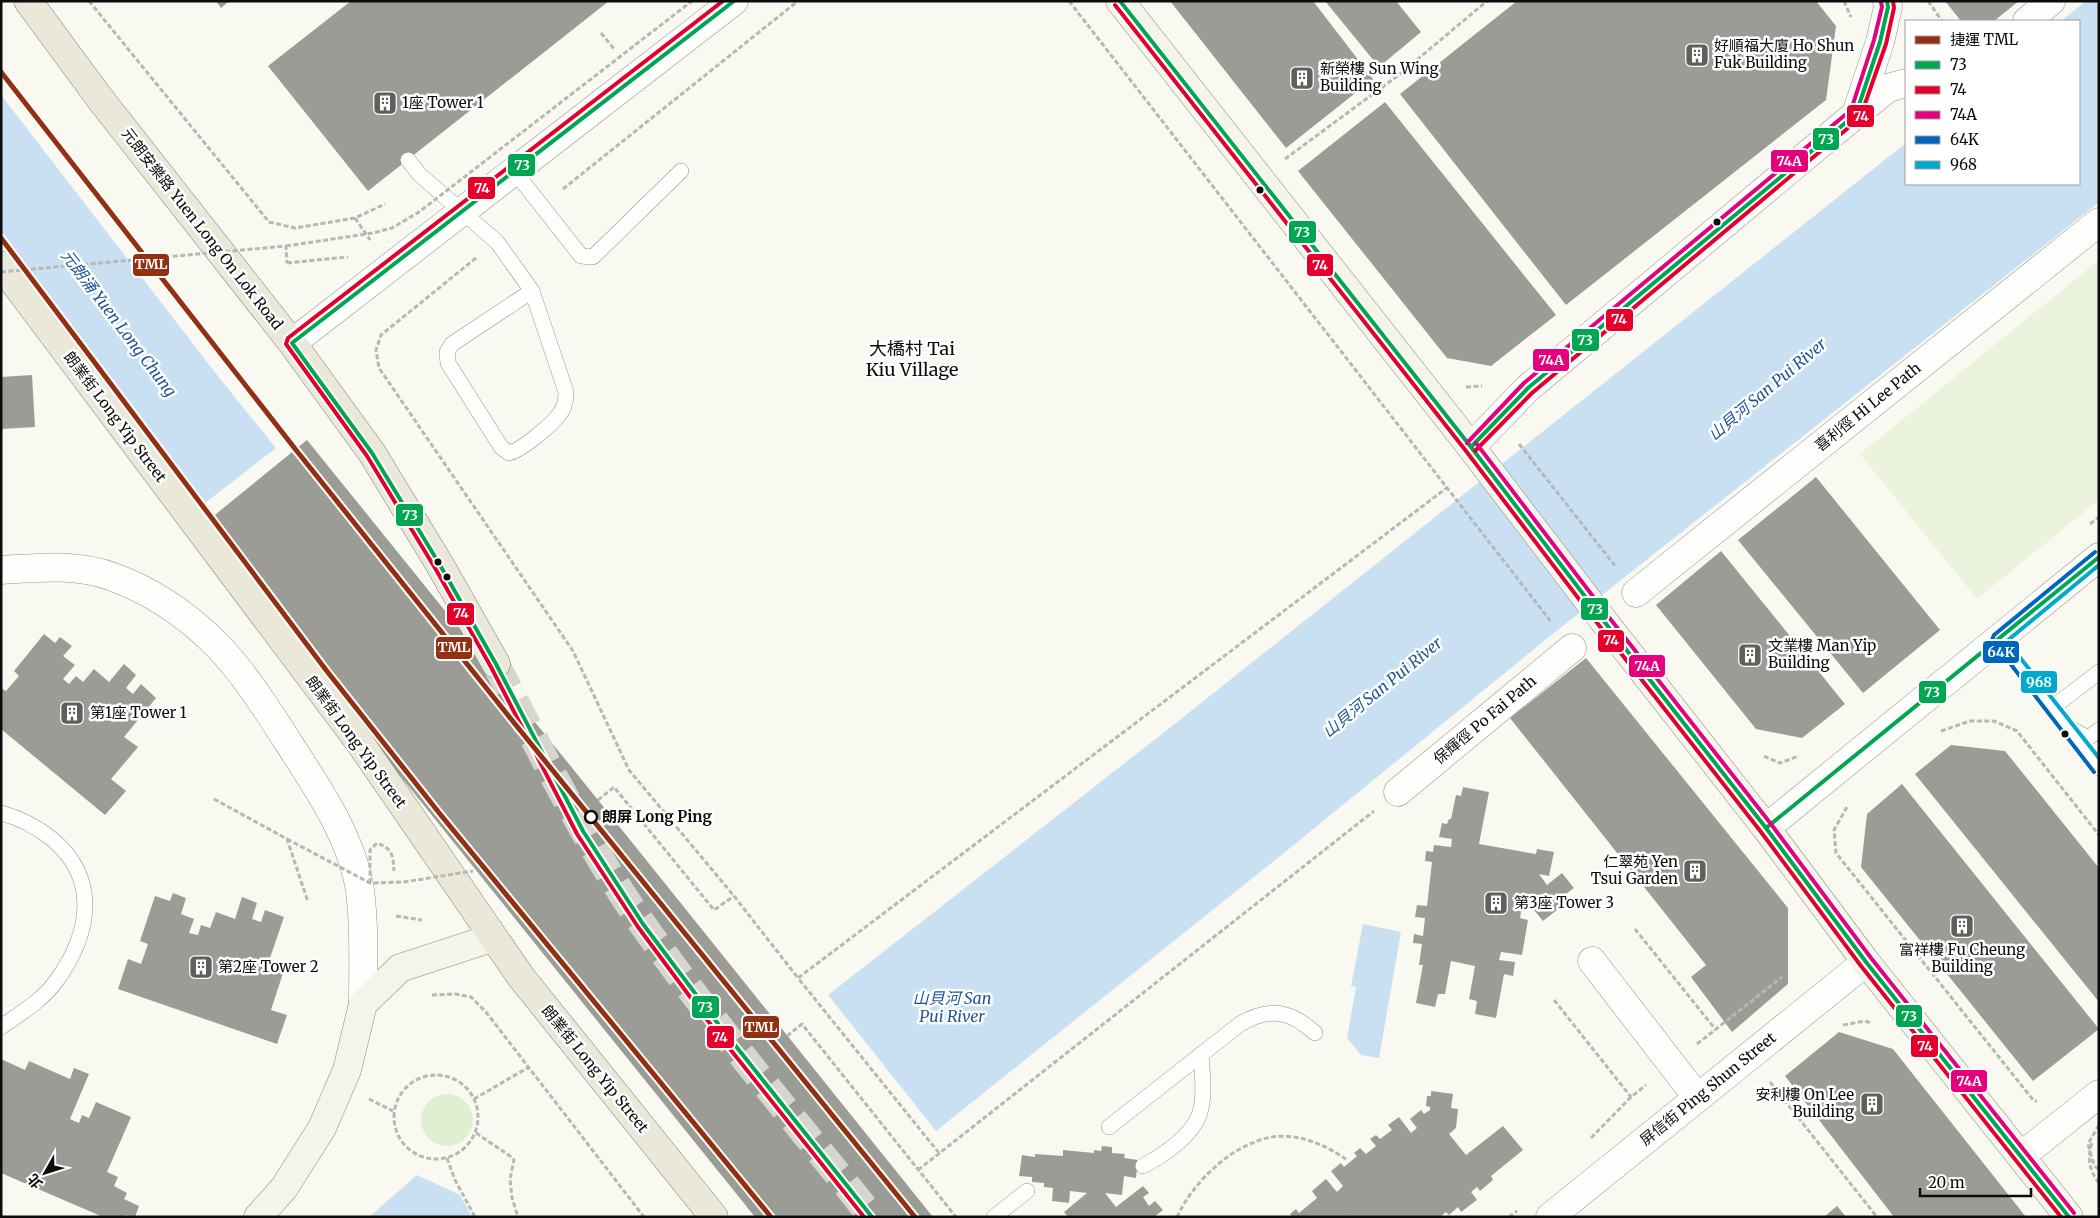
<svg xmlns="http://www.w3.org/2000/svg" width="2100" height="1218" font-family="Merriweather,'Noto Sans TC',serif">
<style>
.green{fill:#e0efd2}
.pitch{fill:#ebf3dc}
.water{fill:#c9e0f2}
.building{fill:#9c9c97}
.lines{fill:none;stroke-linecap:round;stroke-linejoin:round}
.primary-tunnel{stroke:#d6d5cf;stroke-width:28;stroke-dasharray:28 14;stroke-linecap:butt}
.lane-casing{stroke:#93938f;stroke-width:16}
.street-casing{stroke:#93938f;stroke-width:29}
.secondary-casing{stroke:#8a8986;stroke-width:29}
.primary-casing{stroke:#80807c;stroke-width:29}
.path{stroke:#b7b7b6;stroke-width:3;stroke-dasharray:5 2.5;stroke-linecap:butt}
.lane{stroke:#fefefd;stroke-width:15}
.street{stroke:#fefefd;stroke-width:28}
.secondary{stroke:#f4f4e8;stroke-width:28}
.primary{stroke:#eae8d9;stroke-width:28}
.path-bridge{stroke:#b7b7b6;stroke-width:3;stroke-dasharray:5 2.5;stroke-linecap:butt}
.bus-1-casing{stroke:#fff;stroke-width:8}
.bus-2-casing{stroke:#fff;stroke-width:8}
.bus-3-casing{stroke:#fff;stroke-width:8}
.bus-4-casing{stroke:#fff;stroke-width:8}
.bus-5-casing{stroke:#fff;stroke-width:8}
.bus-1{stroke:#00a651;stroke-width:4}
.bus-2{stroke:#e4002b;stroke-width:4}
.bus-3{stroke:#e5007d;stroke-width:4}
.bus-4{stroke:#0065bd;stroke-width:4}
.bus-5{stroke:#00a9ce;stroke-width:4}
.metro-1-casing{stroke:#fff;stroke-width:9}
.metro-1{stroke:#923011;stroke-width:5}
.bus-dot{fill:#0c0c0c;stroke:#fff;stroke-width:2}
.stop-dot{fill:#fff;stroke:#0c0c0c;stroke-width:2.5}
.labels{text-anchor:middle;stroke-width:5;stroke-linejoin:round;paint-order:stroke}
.poi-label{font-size:15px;fill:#0c0c0c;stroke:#fff;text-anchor:start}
.street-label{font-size:15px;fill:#0c0c0c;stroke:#fff}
.stop-label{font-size:15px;font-weight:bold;fill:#0c0c0c;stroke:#fff;text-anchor:start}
.water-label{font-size:16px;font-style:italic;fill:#1d5597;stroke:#fff}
.quarter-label{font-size:18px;fill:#0c0c0c;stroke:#fff}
.line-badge{stroke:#fff;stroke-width:2}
.badge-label{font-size:14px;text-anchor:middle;font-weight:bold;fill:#fff}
</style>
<rect width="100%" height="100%" fill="#faf9f1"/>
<path class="green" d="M421 1120a26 26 0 1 1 52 0a26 26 0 1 1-52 0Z"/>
<path class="pitch" d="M 2099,260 L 2099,500 L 1977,599 L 1860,454 Z"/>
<path class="water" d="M 2086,1 L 2099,1 L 2099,202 L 1549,637 L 1274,861 L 936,1131 L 828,995 L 1167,730 L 1906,143 L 1906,184 L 2079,184 L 2079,21 L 2061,21 Z
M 1,95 L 221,380 L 276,448 L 205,503 L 91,363 L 1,236 Z
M 1363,924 L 1401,932 L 1379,1058 L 1361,1055 L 1347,1038 L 1356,987 L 1351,986 Z
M 417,1175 L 460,1195 L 472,1217 L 369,1217 Z"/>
<path class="building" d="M 216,1 L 229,1 L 221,8 Z
M 351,1 L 609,1 L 368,191 L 268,66 Z
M 1170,1 L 1313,1 L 1373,79 L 1286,148 Z
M 1325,1 L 1396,1 L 1421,32 L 1379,67 Z
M 1517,1 L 1816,1 L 1836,26 L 1826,100 L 1566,305 L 1400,94 Z
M 1945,1 L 2019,1 L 1994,21 L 1961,21 Z
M 1385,102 L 1556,315 L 1491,366 L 1447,358 L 1298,171 Z
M 32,375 L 35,427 L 1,429 L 1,377 Z
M 307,440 L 598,800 L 933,1217 L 755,1217 L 200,527 Z
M 1816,477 L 1940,630 L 1863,693 L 1738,540 Z
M 1721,551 L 1845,704 L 1802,738 L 1756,729 L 1656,605 Z
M 44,634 L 55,643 L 60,637 L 72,646 L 63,656 L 75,665 L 63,679 L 69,684 L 76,676 L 83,682 L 94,669 L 109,682 L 124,664 L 136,675 L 126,688 L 133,694 L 141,684 L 156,698 L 124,737 L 138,747 L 111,779 L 126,791 L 105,815 L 1,729 L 1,688 L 6,691 L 19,676 L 14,671 Z
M 1586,658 L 1788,908 L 1788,984 L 1732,1032 L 1691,977 L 1706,965 L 1510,718 Z
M 1951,745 L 2005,751 L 2099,868 L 2099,1002 L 1915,774 Z
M 1902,784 L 2099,1029 L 2033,1081 L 1861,867 L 1867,814 Z
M 1463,787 L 1489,792 L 1479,844 L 1536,854 L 1537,849 L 1554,852 L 1549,876 L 1539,874 L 1547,885 L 1562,873 L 1574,888 L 1563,896 L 1567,902 L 1543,921 L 1530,905 L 1521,912 L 1520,918 L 1528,920 L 1522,955 L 1501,952 L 1499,960 L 1515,962 L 1513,976 L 1504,974 L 1496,1018 L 1475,1014 L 1477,1001 L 1469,999 L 1475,966 L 1451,961 L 1445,994 L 1438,994 L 1435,1007 L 1416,1003 L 1423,965 L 1419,965 L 1422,944 L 1413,943 L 1414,934 L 1423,936 L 1425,918 L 1415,917 L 1417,905 L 1427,906 L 1432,862 L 1425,861 L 1426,851 L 1433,852 L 1434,845 L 1451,847 L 1452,839 L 1439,837 L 1442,823 L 1447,824 L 1449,819 L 1451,819 L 1456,795 L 1461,796 Z
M 173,893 L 186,898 L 181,914 L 194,919 L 189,933 L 198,935 L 201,925 L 210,928 L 216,912 L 235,919 L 242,897 L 257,903 L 252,919 L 261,922 L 265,910 L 284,917 L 268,964 L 284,970 L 271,1010 L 287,1015 L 277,1044 L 118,989 L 128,959 L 141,964 L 148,944 L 140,941 L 155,896 L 170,901 Z
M 1839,1032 L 1893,1049 L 2026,1217 L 1894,1217 L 1785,1076 Z
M 1,1059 L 25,1070 L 29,1061 L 70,1079 L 74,1068 L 89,1074 L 70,1119 L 79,1123 L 82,1115 L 89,1118 L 96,1102 L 131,1117 L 107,1172 L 118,1177 L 114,1186 L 127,1193 L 124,1199 L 139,1206 L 135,1217 L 125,1215 L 125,1217 L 103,1217 L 1,1173 Z
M 1431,1091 L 1453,1094 L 1451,1108 L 1458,1109 L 1456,1128 L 1449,1134 L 1466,1155 L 1503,1126 L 1523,1150 L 1491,1176 L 1493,1180 L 1480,1191 L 1477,1187 L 1471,1192 L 1477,1200 L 1461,1212 L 1458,1207 L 1449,1215 L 1446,1212 L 1440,1217 L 1348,1217 L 1346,1215 L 1344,1217 L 1292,1217 L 1290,1214 L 1296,1209 L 1299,1213 L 1317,1198 L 1312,1191 L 1326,1179 L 1337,1192 L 1343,1186 L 1331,1171 L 1341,1163 L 1344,1167 L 1357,1156 L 1354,1153 L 1360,1148 L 1366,1154 L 1376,1146 L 1370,1139 L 1376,1135 L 1380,1139 L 1392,1130 L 1388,1125 L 1399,1117 L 1411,1133 L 1417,1128 L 1410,1119 L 1421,1110 L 1424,1114 L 1430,1110 L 1430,1107 L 1426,1106 L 1427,1096 L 1431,1096 Z
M 1102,1146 L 1112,1147 L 1112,1153 L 1125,1154 L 1124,1158 L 1138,1160 L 1136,1178 L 1124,1176 L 1122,1195 L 1105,1193 L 1116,1207 L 1143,1186 L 1149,1193 L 1143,1197 L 1149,1206 L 1155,1201 L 1163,1210 L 1154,1217 L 1068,1217 L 1064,1212 L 1087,1193 L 1070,1191 L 1069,1203 L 1052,1201 L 1053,1188 L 1044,1187 L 1044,1183 L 1032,1182 L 1032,1177 L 1019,1176 L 1022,1155 L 1035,1157 L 1035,1154 L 1063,1156 L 1063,1150 L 1094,1153 L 1094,1150 L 1101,1151 Z
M 1837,1206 L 1846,1217 L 1824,1217 Z"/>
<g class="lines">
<path class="primary-tunnel" d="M 496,664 C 541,753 586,843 643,925 C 714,1025 795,1120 872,1217"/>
<g class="lane-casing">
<path id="lane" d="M 408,160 L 420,175 L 497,242 L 532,291 L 566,392 C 566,400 565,408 559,415 C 550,426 522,450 509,453 L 501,447 L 448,363 L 447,352 L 452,344 L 532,291
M 515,172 L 581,256 L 593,257 L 681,171
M 1998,640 L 2099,768
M 2052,708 L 2099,672
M 2070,728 L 2088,738 L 2099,730
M 1,813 C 20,818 37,827 52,839 C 100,879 90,934 57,980 C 43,1000 21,1013 1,1027
M 1109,1127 L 1240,1024 C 1269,1007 1290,1010 1315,1033
M 1143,1166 C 1164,1155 1197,1133 1201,1108 C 1205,1091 1202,1071 1201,1054
M 994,1217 L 1027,1191"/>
</g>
<g class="street-casing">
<path id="street" d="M 2027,21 L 2051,1
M 1856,114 L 1888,88 L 1906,83
M 292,343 L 734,1
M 1471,447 L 1528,388 L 1856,114 L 1880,42 L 1888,7 L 1887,1
M 1,570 C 39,568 77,563 113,577 C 152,591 188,616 217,645 C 245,674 266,708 288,742 C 317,787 352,837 360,891 C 365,928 363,967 363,1004
M 1636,593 L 2099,222
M 1398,792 L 1572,648
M 1766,828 L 2099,557
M 1592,961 L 1697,1097
M 2021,1156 L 2099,1094
M 1550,1217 L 1866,962"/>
</g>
<g class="secondary-casing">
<path id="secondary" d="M 1120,1 L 1471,447 L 1603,620 L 1766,828 L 1866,962 L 2069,1217
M 258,1217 L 284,1188 L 322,1128 L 347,1070 L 363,1004 L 400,968 L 492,938"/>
</g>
<g class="primary-casing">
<path id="primary" d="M 28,1 L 101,100 L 292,343 L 372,453 L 440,565 L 496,664
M 1,265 L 360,743 L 521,977 L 714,1217"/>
</g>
<path class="path" d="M 89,1 L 269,222 L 295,228 L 355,218 L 385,204
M 1069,1 L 1552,623
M 1844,1 L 1851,17
M 1928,1 L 1942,21
M 601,33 L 615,50
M 1285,159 L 1400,74 L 1487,1
M 563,189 L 798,1
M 355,218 L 370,240
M 476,258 L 381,335 L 376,350 L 379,368 L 573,651 L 629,770 L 734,896 L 798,978
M 287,263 L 348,257
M 1466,387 L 1482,386
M 1519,444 L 1616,567
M 2090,524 L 2099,517
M 1941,731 L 1970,721 L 1994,721 L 2017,731 L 2099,835
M 1764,756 L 1780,763 L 1799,756
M 214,799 L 287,839 L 308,902
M 598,800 L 614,787 L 714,910 L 734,896
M 1847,807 L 1834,830 L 1836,853 L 2034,1101 L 2037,1101
M 396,916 L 422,920
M 1635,929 L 1716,1030
M 432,995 L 455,994 L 471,997 L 486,1012 L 644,1217
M 1554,1000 L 1631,1097
M 1843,1025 L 1865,1021 L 1871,1023
M 787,1036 L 802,1024 L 956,1217
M 1697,1044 L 1782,977
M394 1117a42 42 0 1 1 84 0a42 42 0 1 1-84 0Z
M 1770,1082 L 1877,1217
M 369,1099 L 393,1111
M 474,1099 L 529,1067
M 476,1133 L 510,1156 L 514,1160 L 510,1179 L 512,1198 L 518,1217
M 1591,1138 L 1631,1097 L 1646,1085
M 2092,1143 C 2087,1158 2089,1170 2099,1183
M 939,1153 L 798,978 L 1448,487
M 447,1158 L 455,1180 L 475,1217
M 918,1170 L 1374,811
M 1177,1217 C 1193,1182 1232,1144 1272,1137 C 1299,1133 1326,1145 1347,1160
M 1509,1217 L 1517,1211"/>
<use href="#lane" class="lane"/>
<use href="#street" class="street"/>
<use href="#secondary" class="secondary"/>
<use href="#primary" class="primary"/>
<path class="path-bridge" d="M 286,246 L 373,233 L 392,228 L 419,212 L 692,1
M 1,272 L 286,246 L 287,263
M 287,839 L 370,883 L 404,882 L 473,871
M 370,883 L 370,850 L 377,843 C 393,849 393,856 394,871
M 2099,1125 L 2088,1144 L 2094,1165 L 2099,1170"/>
<g class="bus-1-casing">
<path id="bus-1" d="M 734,1 L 292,343 L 372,453 L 440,565 L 496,664 L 583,831 L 643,924 L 719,1025 L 872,1217
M 1120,1 L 1471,447 L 1603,620 L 1766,828 L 1866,962 L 2069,1217
M 1471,447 L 1528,388 L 1856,114 L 1880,42 L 1888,7 L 1887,1
M 1766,828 L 2099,557"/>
</g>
<g class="bus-2-casing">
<path id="bus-2" d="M 723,1 L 288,338 L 286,344 L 367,456 L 435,568 L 491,667 L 577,834 L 638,927 L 714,1029 L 864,1217
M 1115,5 L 1466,451 L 1598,624 L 1761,832 L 1861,966 L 2061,1217
M 1475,451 L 1532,393 L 1860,118 L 1886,44 L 1894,8 L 1893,1"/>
</g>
<g class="bus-3-casing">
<path id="bus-3" d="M 1467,443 L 1524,383 L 1851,110 L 1874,40 L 1882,7 L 1881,2
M 1476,443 L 1608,616 L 1771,824 L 1871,958 L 2074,1213"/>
</g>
<g class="bus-4-casing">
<path id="bus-4" d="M 2094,772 L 1992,640 L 1994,635 L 2095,552"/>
</g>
<g class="bus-5-casing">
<path id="bus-5" d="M 2099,565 L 2007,641 L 2099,758"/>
</g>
<use href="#bus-1" class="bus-1"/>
<use href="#bus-2" class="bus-2"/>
<use href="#bus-3" class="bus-3"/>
<use href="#bus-4" class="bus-4"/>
<use href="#bus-5" class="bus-5"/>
<g class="metro-1-casing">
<path id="metro-1" d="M 1,72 L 296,450 L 515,724 L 915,1217
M 1,238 L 326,670 L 440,814 L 771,1217"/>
</g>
<use href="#metro-1" class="metro-1"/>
</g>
<defs>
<g id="building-square" transform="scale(1.25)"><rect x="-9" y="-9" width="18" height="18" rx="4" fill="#5f5f5c" stroke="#fff"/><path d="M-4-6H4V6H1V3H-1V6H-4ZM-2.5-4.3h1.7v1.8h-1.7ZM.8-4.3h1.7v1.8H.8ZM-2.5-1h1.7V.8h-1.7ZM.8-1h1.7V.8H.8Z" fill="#fff"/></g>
</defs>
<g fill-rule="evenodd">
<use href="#building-square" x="1697" y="55"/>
<use href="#building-square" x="1302" y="78"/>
<use href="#building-square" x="385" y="103"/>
<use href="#building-square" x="1750" y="655"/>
<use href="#building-square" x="72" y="713"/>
<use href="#building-square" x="1695" y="871"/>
<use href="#building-square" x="1496" y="903"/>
<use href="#building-square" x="1962" y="926"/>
<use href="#building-square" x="201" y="967"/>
<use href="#building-square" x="1872" y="1104"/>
</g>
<g class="bus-dot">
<circle cx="1260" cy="190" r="4.5"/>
<circle cx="1717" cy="222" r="4.5"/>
<circle cx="438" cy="562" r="4.5"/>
<circle cx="447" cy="577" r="4.5"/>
<circle cx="2065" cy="734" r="4.5"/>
</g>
<circle class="stop-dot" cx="591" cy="817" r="6"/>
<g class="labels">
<g class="poi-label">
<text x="1714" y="51">好順福大廈 Ho Shun<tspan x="1714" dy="17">Fuk Building</tspan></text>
<text x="1320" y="74">新榮樓 Sun Wing<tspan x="1320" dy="17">Building</tspan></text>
<text x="402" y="108">1座 Tower 1</text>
<text x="1768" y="651">文業樓 Man Yip<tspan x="1768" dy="17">Building</tspan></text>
<text x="90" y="718">第1座 Tower 1</text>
<text x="1678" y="867" text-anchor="end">仁翠苑 Yen<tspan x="1678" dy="17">Tsui Garden</tspan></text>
<text x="1514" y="908">第3座 Tower 3</text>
<text x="1962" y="955" text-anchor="middle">富祥樓 Fu Cheung<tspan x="1962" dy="17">Building</tspan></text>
<text x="218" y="972">第2座 Tower 2</text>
<text x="1854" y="1100" text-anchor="end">安利樓 On Lee<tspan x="1854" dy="17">Building</tspan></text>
</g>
<g class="street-label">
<text transform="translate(202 229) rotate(52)" y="5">元朗安樂路 Yuen Long On Lok Road</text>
<text transform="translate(1868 407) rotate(-39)" y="5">喜利徑 Hi Lee Path</text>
<text transform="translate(115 417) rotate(53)" y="5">朗業街 Long Yip Street</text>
<text transform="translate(1485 720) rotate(-40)" y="5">保輝徑 Po Fai Path</text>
<text transform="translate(356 742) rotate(54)" y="5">朗業街 Long Yip Street</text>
<text transform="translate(595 1069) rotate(51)" y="5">朗業街 Long Yip Street</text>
<text transform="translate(1708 1089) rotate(-39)" y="5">屏信街 Ping Shun Street</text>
</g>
<g class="stop-label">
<text x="602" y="822">朗屏 Long Ping</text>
</g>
<g class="water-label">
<text transform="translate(119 323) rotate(53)" y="6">元朗涌 Yuen Long Chung</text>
<text transform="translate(1767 389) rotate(-40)" y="6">山貝河 San Pui River</text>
<text transform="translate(1382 687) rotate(-39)" y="6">山貝河 San Pui River</text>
<text x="952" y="1004">山貝河 San<tspan x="952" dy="18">Pui River</tspan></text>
</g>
<g class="quarter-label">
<text x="912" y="355">大橋村 Tai<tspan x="912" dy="21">Kiu Village</tspan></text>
</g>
</g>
<g class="line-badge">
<rect x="1846" y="104" width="29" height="24" rx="5" fill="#e4002b"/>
<rect x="1812" y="127" width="28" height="24" rx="5" fill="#00a651"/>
<rect x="1770" y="149" width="39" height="24" rx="5" fill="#e5007d"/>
<rect x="507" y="153" width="29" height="24" rx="5" fill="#00a651"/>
<rect x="467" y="176" width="29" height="24" rx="5" fill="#e4002b"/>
<rect x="1288" y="220" width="29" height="24" rx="5" fill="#00a651"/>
<rect x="132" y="253" width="38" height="24" rx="5" fill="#923011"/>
<rect x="1306" y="253" width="28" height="24" rx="5" fill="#e4002b"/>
<rect x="1605" y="308" width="29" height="24" rx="5" fill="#e4002b"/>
<rect x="1571" y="328" width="29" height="24" rx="5" fill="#00a651"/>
<rect x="1532" y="348" width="38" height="24" rx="5" fill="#e5007d"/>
<rect x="395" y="503" width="29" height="24" rx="5" fill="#00a651"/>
<rect x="1580" y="597" width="29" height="24" rx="5" fill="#00a651"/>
<rect x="446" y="602" width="29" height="24" rx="5" fill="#e4002b"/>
<rect x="1597" y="629" width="28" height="24" rx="5" fill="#e4002b"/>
<rect x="435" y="636" width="38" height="24" rx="5" fill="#923011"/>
<rect x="1982" y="640" width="38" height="24" rx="5" fill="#0065bd"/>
<rect x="1628" y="654" width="38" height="24" rx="5" fill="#e5007d"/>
<rect x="2020" y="670" width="38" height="24" rx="5" fill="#00a9ce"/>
<rect x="1918" y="680" width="29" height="24" rx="5" fill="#00a651"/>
<rect x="691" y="995" width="29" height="24" rx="5" fill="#00a651"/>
<rect x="1895" y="1004" width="28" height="24" rx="5" fill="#00a651"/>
<rect x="742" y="1015" width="38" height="24" rx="5" fill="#923011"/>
<rect x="706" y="1025" width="29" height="24" rx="5" fill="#e4002b"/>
<rect x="1910" y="1034" width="29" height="24" rx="5" fill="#e4002b"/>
<rect x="1950" y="1069" width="38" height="24" rx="5" fill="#e5007d"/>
</g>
<g class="badge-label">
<text x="1861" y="121">74</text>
<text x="1826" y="144">73</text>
<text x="1789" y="166">74A</text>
<text x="522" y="170">73</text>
<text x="482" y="193">74</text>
<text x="1302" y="237">73</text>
<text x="151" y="269">TML</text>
<text x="1320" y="270">74</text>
<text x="1619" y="324">74</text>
<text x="1585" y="345">73</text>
<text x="1551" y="365">74A</text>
<text x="410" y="520">73</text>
<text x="1595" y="614">73</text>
<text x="461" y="618">74</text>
<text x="1611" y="645">74</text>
<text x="454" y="652">TML</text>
<text x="2001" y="657">64K</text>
<text x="1647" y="671">74A</text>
<text x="2039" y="687">968</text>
<text x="1932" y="697">73</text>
<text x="705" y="1012">73</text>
<text x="1909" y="1021">73</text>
<text x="761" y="1032">TML</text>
<text x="720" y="1042">74</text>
<text x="1925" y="1051">74</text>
<text x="1969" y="1086">74A</text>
</g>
<rect width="2100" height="1218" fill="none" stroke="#0c0c0c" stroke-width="5"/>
<rect x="1905" y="20" width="175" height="165" fill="#ffffff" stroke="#9e9e9e"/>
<rect x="1915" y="36" width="25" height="8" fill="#923011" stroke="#9e9e9e"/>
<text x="1950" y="45" font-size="15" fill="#0c0c0c">捷運 TML</text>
<rect x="1915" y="61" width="25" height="8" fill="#00a651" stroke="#9e9e9e"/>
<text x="1950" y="70" font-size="15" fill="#0c0c0c">73</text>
<rect x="1915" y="86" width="25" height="8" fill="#e4002b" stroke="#9e9e9e"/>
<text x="1950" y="95" font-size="15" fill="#0c0c0c">74</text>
<rect x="1915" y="111" width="25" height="8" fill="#e5007d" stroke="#9e9e9e"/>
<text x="1950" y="120" font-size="15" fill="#0c0c0c">74A</text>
<rect x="1915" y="136" width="25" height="8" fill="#0065bd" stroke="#9e9e9e"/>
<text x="1950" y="145" font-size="15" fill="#0c0c0c">64K</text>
<rect x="1915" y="161" width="25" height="8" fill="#00a9ce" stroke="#9e9e9e"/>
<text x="1950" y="170" font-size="15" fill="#0c0c0c">968</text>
<g transform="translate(45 1173) rotate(231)" stroke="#ffffff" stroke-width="4" paint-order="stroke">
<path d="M0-4L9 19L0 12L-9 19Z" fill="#0c0c0c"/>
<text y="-8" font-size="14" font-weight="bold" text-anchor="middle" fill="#0c0c0c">北</text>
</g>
<path d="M1920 1188v8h111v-8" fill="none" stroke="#0c0c0c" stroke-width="2.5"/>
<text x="1928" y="1188" font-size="15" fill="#0c0c0c" stroke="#ffffff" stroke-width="4" paint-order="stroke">20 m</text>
</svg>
